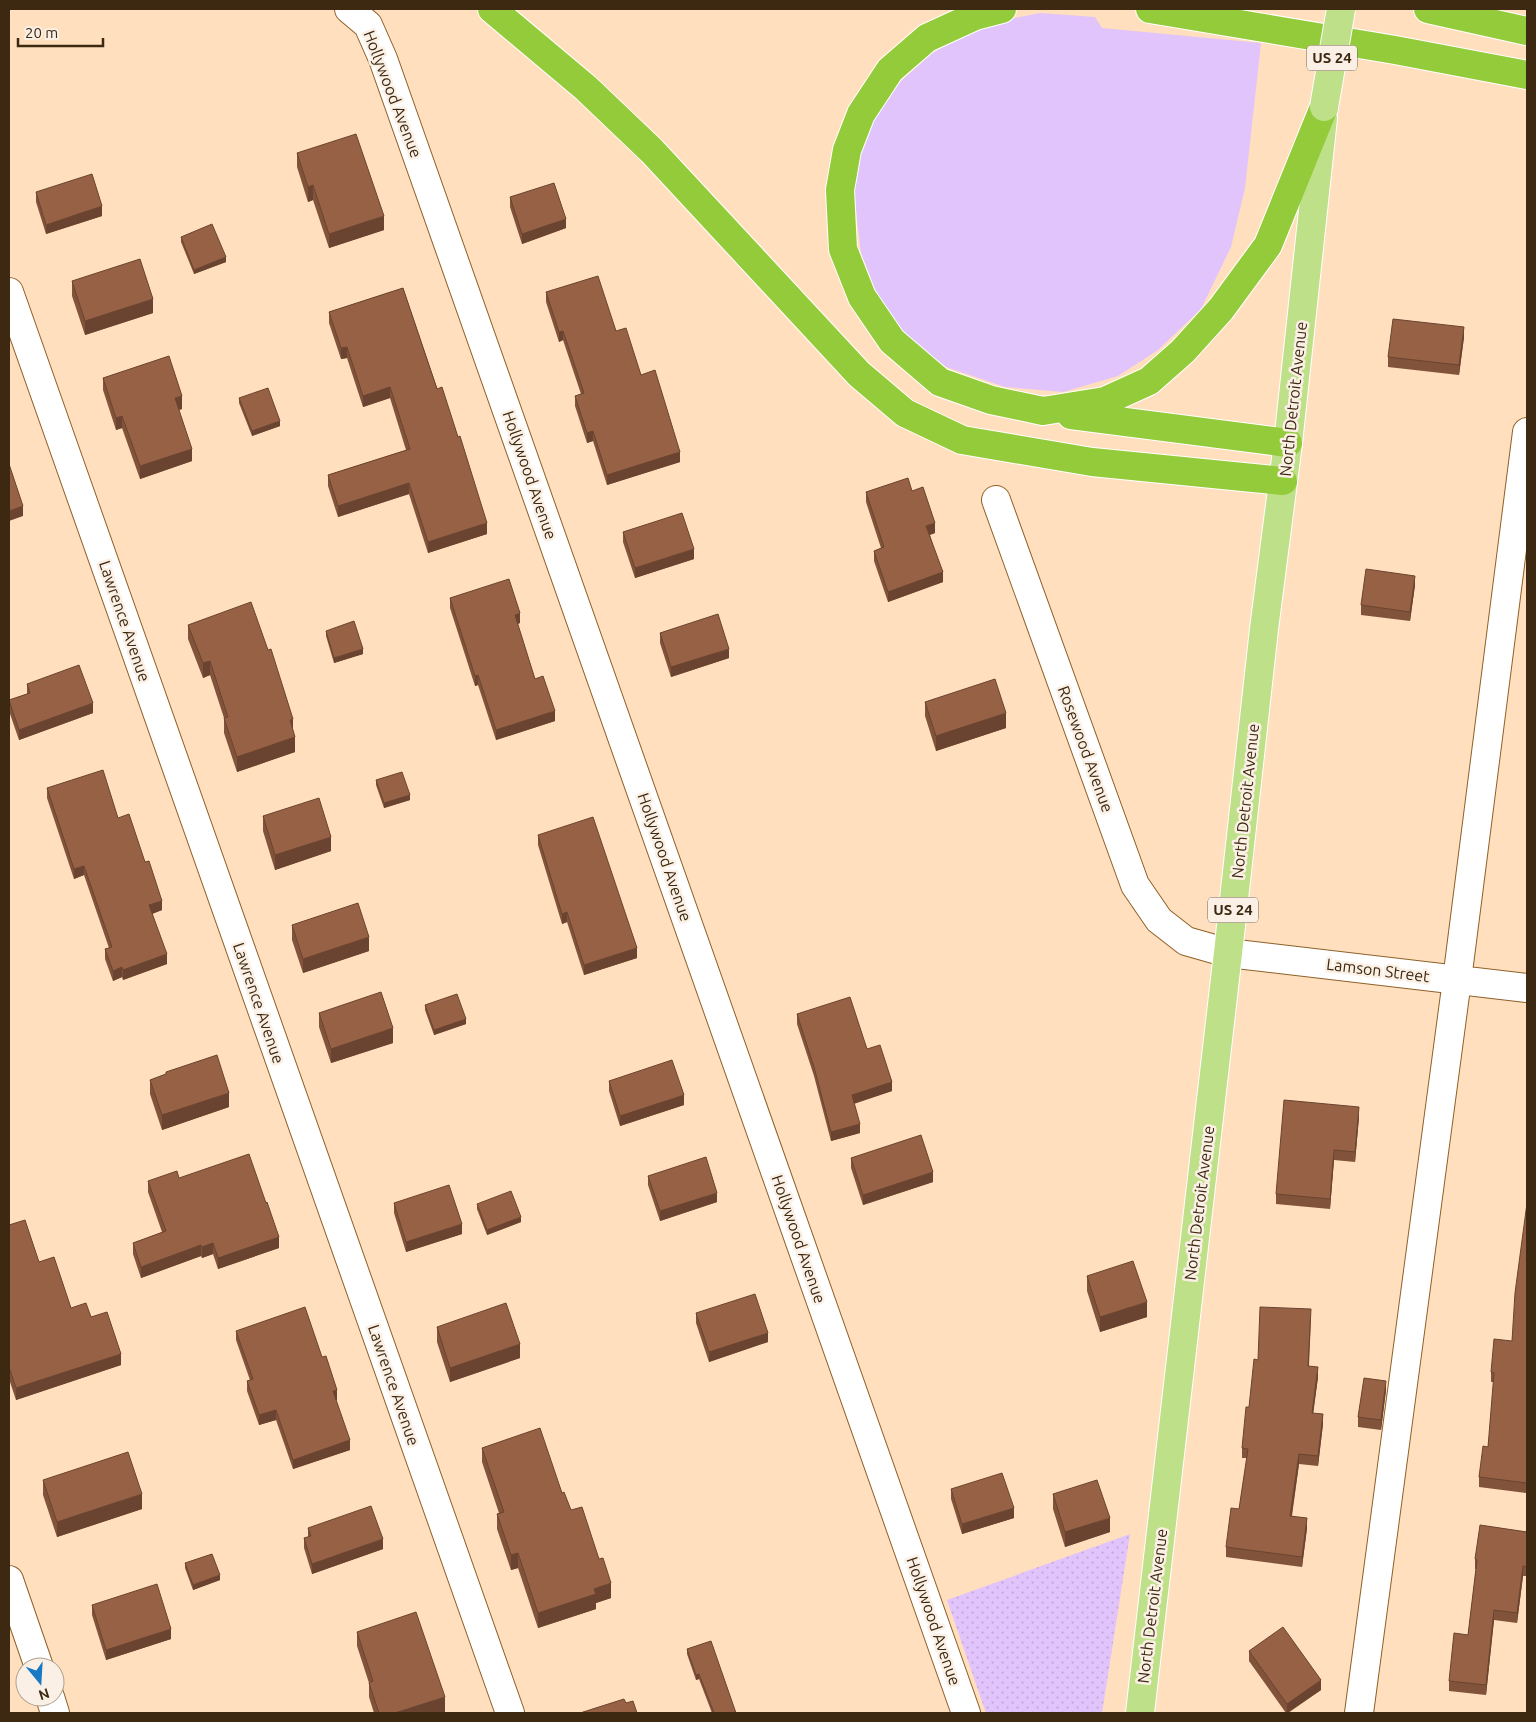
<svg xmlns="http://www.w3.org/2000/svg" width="1536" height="1722" font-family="Ubuntu,sans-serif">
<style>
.grass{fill:#e1c4fb}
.park{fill:url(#park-dots)}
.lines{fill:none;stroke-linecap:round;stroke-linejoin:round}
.minor-casing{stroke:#8f6028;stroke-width:30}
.major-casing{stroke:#fff;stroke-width:30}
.highway-casing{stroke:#fff;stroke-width:30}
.minor{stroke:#fff;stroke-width:28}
.major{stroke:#bee089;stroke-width:28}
.highway{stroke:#93cb3b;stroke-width:28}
.major-bridge-casing{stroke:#fff;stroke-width:30;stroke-linecap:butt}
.major-bridge{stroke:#bee089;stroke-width:28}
.wall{fill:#82533b}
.shaded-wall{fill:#6a4430}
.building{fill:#976145;stroke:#6a4430}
.labels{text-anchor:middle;stroke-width:5;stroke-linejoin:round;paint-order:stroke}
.shield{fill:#fbf0e5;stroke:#766551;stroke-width:1}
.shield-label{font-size:15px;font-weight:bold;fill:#3d2912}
.street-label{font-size:16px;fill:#3d2912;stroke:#fbf0e5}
</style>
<defs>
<pattern id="park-dots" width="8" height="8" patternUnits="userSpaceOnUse" patternTransform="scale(1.25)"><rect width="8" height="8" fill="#e1c4fb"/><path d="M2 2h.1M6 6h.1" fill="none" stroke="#c2a8d6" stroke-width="1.8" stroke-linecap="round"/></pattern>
</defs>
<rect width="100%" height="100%" fill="#ffdfbd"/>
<path class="grass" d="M 1040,13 L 1095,17 L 1102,28 L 1261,43 L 1245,188 L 1231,247 L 1201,309 L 1158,350 L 1118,376 L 1063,392 L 1005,387 L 946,367 L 906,338 L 879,299 L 861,253 L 853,185 L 866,131 L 900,82 L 931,54 L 980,25 Z"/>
<path class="park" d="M 1130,1534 L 1102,1713 L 986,1713 L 947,1600 Z"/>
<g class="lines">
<g class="minor-casing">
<path id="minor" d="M 349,9 L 368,25 L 383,59 L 966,1713
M 9,292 L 510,1713
M 996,500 L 1135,885 L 1159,920 L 1186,941 L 1228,953 L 1527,988
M 9,1580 L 39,1667
M 50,1697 L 55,1713
M 1359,1713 L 1457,980 L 1527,432"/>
</g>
<g class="major-casing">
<path id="major" d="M 1140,1713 L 1228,953 L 1264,629 L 1288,443 L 1323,118"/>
</g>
<g class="highway-casing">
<path id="highway" d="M 492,9 L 586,88 L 652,151 L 859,374 L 905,413 L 962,440 L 1092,462 L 1283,481
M 1002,9 L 975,16 L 927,38 L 890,70 L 861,114 L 847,150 L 840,190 L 843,249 L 862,297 L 892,341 L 940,382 L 991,400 L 1043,411 L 1105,401 L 1149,381 L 1183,351 L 1221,309 L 1268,245 L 1324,107
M 1150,9 L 1395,50 L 1527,75
M 1428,9 L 1527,31
M 1071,415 L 1288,443"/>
</g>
<use href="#minor" class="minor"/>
<use href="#major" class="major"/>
<use href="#highway" class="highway"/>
<g class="major-bridge-casing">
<path id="major-bridge" d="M 1324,107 L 1341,9"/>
</g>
<use href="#major-bridge" class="major-bridge"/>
</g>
<path class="wall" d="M 297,153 L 384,230 L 329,248 L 313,200 L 308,202 L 297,167 Z
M 36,192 L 102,216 L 46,234 L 36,202 Z
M 510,197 L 566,228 L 522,244 L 510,207 Z
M 181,237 L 226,262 L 194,274 L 181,242 Z
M 72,281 L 153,313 L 85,335 L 72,296 Z
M 403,288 L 487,534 L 428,553 L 409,494 L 338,517 L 328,486 L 328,475 L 406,450 L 390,398 L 363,407 L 347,358 L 341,359 L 329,323 L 329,312 Z
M 546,292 L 616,331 L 641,375 L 680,462 L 607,485 L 593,441 L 587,443 L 575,406 L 575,396 L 581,394 L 563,340 L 559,342 L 546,302 Z
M 1464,337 L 1459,375 L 1388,367 L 1388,357 Z
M 103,378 L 182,409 L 178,410 L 192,461 L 140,479 L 122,428 L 116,430 L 103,390 Z
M 239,398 L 280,426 L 252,436 L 239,403 Z
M 912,491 L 935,533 L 930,535 L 943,582 L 888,602 L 874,561 L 874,551 L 881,548 L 866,502 L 866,492 Z
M 623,532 L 694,559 L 635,578 L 623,542 Z
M 1415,585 L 1410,621 L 1361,615 L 1361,605 Z
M 450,598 L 520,623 L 517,624 L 535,679 L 555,721 L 496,740 L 478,685 L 475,686 L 450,608 Z
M 188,625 L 293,729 L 295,752 L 237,772 L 224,733 L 224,718 L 210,675 L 203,678 L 188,639 Z
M 326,631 L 363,654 L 334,663 L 326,636 Z
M 660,633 L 729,658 L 671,677 L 660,643 Z
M 27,684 L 93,713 L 19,740 L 9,711 L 9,700 L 27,694 Z
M 925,702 L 1006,728 L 936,751 L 925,716 Z
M 376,780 L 410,800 L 384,808 L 376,785 Z
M 47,788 L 118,818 L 162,910 L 152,914 L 167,964 L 123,980 L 122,977 L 113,981 L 105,959 L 105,949 L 109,948 L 84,875 L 74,879 L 47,798 Z
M 263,816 L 331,851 L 275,870 L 263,831 Z
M 538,835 L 637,958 L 584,975 L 567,922 L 562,924 L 538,845 Z
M 292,925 L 369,951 L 303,973 L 292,940 Z
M 425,1005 L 466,1024 L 434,1035 L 425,1010 Z
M 319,1013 L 393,1043 L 331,1063 L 319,1027 Z
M 797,1014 L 867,1049 L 892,1091 L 854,1104 L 860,1133 L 831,1141 L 814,1076 L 797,1024 Z
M 166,1072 L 229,1107 L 162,1130 L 150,1094 L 150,1080 L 166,1074 Z
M 609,1081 L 684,1105 L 620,1126 L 609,1091 Z
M 1359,1117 L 1355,1162 L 1334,1160 L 1330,1209 L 1276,1204 L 1276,1194 Z
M 851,1158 L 933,1182 L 863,1205 L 851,1168 Z
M 648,1176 L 717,1202 L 660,1221 L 648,1185 Z
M 179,1178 L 279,1248 L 218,1269 L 213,1254 L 202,1258 L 201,1256 L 141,1278 L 133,1254 L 133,1243 L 162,1232 L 148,1192 L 148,1181 Z
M 394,1203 L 462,1234 L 406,1252 L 394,1213 Z
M 1527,1203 L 1527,1493 L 1479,1487 L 1479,1477 L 1488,1447 L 1494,1382 L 1491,1382 L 1491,1372 L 1512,1341 Z
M 477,1204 L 521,1222 L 487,1235 L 477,1209 Z
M 9,1225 L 39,1262 L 71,1308 L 91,1317 L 121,1365 L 16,1400 L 9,1379 Z
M 1087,1276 L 1147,1317 L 1100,1332 L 1087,1291 Z
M 696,1313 L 768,1342 L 709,1362 L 696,1323 Z
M 1311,1318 L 1309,1366 L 1318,1377 L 1313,1413 L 1323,1424 L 1318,1466 L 1299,1464 L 1292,1516 L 1307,1528 L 1302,1567 L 1226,1557 L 1226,1547 L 1239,1509 L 1247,1458 L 1242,1458 L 1242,1448 L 1258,1360 Z
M 437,1327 L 520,1358 L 450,1382 L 437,1342 Z
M 236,1331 L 337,1400 L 336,1400 L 350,1450 L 293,1469 L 276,1420 L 259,1425 L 247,1391 L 247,1381 L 250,1380 L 236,1340 Z
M 1386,1390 L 1381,1430 L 1358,1427 L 1358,1417 Z
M 482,1448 L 562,1493 L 571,1510 L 611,1598 L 596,1603 L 596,1609 L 538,1628 L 518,1568 L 511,1570 L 497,1529 L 497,1514 L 499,1513 L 482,1462 Z
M 43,1480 L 142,1509 L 57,1537 L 43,1495 Z
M 951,1489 L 1014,1518 L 962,1534 L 951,1499 Z
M 1053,1494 L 1110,1532 L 1065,1547 L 1053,1509 Z
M 308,1528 L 383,1549 L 312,1574 L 304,1548 L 304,1538 L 308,1537 Z
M 1527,1532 L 1527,1576 L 1523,1576 L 1517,1623 L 1494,1620 L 1486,1695 L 1449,1691 L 1449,1681 L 1468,1635 L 1476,1569 L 1475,1569 L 1475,1559 Z
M 185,1563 L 220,1580 L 193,1590 L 185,1568 Z
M 92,1605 L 171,1639 L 106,1660 L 92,1615 Z
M 357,1632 L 445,1712 L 439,1713 L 374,1713 L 369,1697 L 369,1683 L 357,1646 Z
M 687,1649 L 736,1713 L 712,1713 L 699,1679 L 696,1680 L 687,1654 Z
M 1249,1651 L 1321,1690 L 1288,1713 L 1286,1713 L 1249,1661 Z"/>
<path class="shaded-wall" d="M 313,185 L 313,200 L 308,202 L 308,187 Z
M 102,206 L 102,216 L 46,234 L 46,225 Z
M 384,216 L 384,230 L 329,248 L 329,234 Z
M 566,219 L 566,228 L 522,244 L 522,234 Z
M 226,257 L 226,262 L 194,274 L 194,270 Z
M 153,299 L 153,313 L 85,335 L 85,321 Z
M 1464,327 L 1464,337 L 1459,375 L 1459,365 Z
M 563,331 L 563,340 L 559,342 L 559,332 Z
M 347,347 L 347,358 L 341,359 L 341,348 Z
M 390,387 L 390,398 L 363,407 L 363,396 Z
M 182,396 L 182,409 L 175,411 L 175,398 Z
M 122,416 L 122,428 L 116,430 L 116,418 Z
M 280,421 L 280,426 L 252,436 L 252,431 Z
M 593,431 L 593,441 L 587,443 L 587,433 Z
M 192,449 L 192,461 L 140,479 L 140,466 Z
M 680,452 L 680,462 L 607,485 L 607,475 Z
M 409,483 L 409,494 L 338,517 L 338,506 Z
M 23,506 L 23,516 L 9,521 L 9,511 Z
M 487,523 L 487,534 L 428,553 L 428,542 Z
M 935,523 L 935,533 L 926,536 L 926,526 Z
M 694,549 L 694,559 L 635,578 L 635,568 Z
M 943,572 L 943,582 L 888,602 L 888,592 Z
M 1415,576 L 1415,585 L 1410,621 L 1410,612 Z
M 520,613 L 520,623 L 515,625 L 515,615 Z
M 363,649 L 363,654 L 334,663 L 334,658 Z
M 729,649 L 729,658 L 671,677 L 671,667 Z
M 210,661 L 210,675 L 203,678 L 203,663 Z
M 478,675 L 478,685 L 475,686 L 475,676 Z
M 93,703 L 93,713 L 19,740 L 19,730 Z
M 555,711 L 555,721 L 496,740 L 496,730 Z
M 1006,713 L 1006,728 L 936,751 L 936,736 Z
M 293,719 L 293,733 L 290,720 Z
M 295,737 L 295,752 L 237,772 L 237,757 Z
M 410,795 L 410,800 L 384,808 L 384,803 Z
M 331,837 L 331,851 L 275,870 L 275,855 Z
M 84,866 L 84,875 L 74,879 L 74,869 Z
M 162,901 L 162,910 L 149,915 L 149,905 Z
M 567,912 L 567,922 L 562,924 L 562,914 Z
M 369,937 L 369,951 L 303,973 L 303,959 Z
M 637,948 L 637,958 L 584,975 L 584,965 Z
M 167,954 L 167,964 L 123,980 L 123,970 Z
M 122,967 L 122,977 L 113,981 L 113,971 Z
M 466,1019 L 466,1024 L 434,1035 L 434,1030 Z
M 393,1028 L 393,1043 L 331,1063 L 331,1049 Z
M 892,1082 L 892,1091 L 852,1104 L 852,1095 Z
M 229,1093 L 229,1107 L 162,1130 L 162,1115 Z
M 684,1095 L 684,1105 L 620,1126 L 620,1116 Z
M 1359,1107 L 1359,1117 L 1355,1162 L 1355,1152 Z
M 860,1124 L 860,1133 L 831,1141 L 831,1132 Z
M 1334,1150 L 1334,1160 L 1330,1209 L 1330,1199 Z
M 933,1172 L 933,1182 L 863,1205 L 863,1195 Z
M 717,1193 L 717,1202 L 660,1221 L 660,1211 Z
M 521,1217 L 521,1222 L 487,1235 L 487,1230 Z
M 462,1224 L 462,1234 L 406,1252 L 406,1242 Z
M 279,1237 L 279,1248 L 218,1269 L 218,1258 Z
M 213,1243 L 213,1254 L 202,1258 L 202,1247 Z
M 201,1245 L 201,1256 L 141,1278 L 141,1267 Z
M 1147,1302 L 1147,1317 L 1100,1332 L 1100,1317 Z
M 768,1333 L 768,1342 L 709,1362 L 709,1352 Z
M 520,1344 L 520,1358 L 450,1382 L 450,1368 Z
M 121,1354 L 121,1365 L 16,1400 L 16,1388 Z
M 1318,1367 L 1318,1377 L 1312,1423 L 1312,1413 Z
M 1386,1381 L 1386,1390 L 1381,1430 L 1381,1420 Z
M 337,1390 L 337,1400 L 333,1401 L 333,1391 Z
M 276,1410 L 276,1420 L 259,1425 L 259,1415 Z
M 1323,1414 L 1323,1424 L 1318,1466 L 1318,1456 Z
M 350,1440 L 350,1450 L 293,1469 L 293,1460 Z
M 1299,1454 L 1299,1464 L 1290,1526 L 1290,1516 Z
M 142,1494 L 142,1509 L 57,1537 L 57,1522 Z
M 1014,1508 L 1014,1518 L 962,1534 L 962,1524 Z
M 1110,1518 L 1110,1532 L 1065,1547 L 1065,1532 Z
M 1307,1518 L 1307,1528 L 1302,1567 L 1302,1557 Z
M 383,1539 L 383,1549 L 312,1574 L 312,1564 Z
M 518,1553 L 518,1568 L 511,1570 L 511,1555 Z
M 1523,1566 L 1523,1576 L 1517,1623 L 1517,1613 Z
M 220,1575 L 220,1580 L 193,1590 L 193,1585 Z
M 611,1583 L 611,1598 L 596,1603 L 596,1609 L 538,1628 L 538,1613 L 594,1589 Z
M 1494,1610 L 1494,1620 L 1486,1695 L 1486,1685 Z
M 171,1629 L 171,1639 L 106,1660 L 106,1650 Z
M 699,1674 L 699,1679 L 696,1680 L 696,1675 Z
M 1321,1680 L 1321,1690 L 1287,1713 L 1287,1704 Z
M 445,1697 L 445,1712 L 439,1713 L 395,1713 Z"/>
<path class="building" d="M 356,134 L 384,216 L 329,234 L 313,185 L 308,187 L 297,153 Z
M 92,174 L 102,206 L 46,225 L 36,192 Z
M 554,183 L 566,219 L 522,234 L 510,197 Z
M 212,224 L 226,257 L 194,270 L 181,237 Z
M 140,259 L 153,299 L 85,321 L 72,281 Z
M 598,276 L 616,331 L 626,328 L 641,375 L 655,370 L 680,452 L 607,475 L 593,431 L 587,433 L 575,396 L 584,393 L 563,331 L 559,332 L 546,292 Z
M 403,288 L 437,389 L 442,387 L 458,437 L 460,436 L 487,523 L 428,542 L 409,483 L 338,506 L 328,475 L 410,449 L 390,387 L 363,396 L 347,347 L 341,348 L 329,312 Z
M 1393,319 L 1464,327 L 1459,365 L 1388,357 Z
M 169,356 L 182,396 L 175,398 L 192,449 L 140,466 L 122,416 L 116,418 L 103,378 Z
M 268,388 L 280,421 L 252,431 L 239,398 Z
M 9,464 L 23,506 L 9,511 Z
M 908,478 L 912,491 L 923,487 L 935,523 L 926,526 L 943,572 L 888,592 L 874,551 L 884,547 L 866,492 Z
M 682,513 L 694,549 L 635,568 L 623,532 Z
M 1366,569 L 1415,576 L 1410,612 L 1361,605 Z
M 509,579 L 520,613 L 515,615 L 535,679 L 543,676 L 555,711 L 496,730 L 478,675 L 475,676 L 450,598 Z
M 251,602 L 268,650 L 271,649 L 293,719 L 290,720 L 295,737 L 237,757 L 224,718 L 228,717 L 210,661 L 203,663 L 188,625 Z
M 718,614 L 729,649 L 671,667 L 660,633 Z
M 354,621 L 363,649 L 334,658 L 326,631 Z
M 79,665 L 93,703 L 19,730 L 9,700 L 30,693 L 27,684 Z
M 995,679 L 1006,713 L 936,736 L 925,702 Z
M 103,770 L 118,818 L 129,814 L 145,862 L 149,861 L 162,901 L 149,905 L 167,954 L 123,970 L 122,967 L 113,971 L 105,949 L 112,947 L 84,866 L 74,869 L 47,788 Z
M 402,772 L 410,795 L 384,803 L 376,780 Z
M 319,798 L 331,837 L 275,855 L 263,816 Z
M 593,817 L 637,948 L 584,965 L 567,912 L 562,914 L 538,835 Z
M 358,903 L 369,937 L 303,959 L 292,925 Z
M 381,992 L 393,1028 L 331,1049 L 319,1013 Z
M 457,994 L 466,1019 L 434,1030 L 425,1005 Z
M 850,997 L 867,1049 L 880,1045 L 892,1082 L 852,1095 L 860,1124 L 831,1132 L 814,1067 L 797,1014 Z
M 217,1055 L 229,1093 L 162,1115 L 150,1080 L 166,1074 L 166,1072 Z
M 672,1060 L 684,1095 L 620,1116 L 609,1081 Z
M 1284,1100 L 1359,1107 L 1355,1152 L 1334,1150 L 1330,1199 L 1276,1194 Z
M 921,1135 L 933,1172 L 863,1195 L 851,1158 Z
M 249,1154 L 266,1203 L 267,1202 L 279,1237 L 218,1258 L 213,1243 L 202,1247 L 201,1245 L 141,1267 L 133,1243 L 166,1231 L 148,1181 L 177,1171 L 179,1178 Z
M 706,1157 L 717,1193 L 660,1211 L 648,1176 Z
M 449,1185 L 462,1224 L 406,1242 L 394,1203 Z
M 511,1191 L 521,1217 L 487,1230 L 477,1204 Z
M 1527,1203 L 1527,1483 L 1479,1477 L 1483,1446 L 1488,1447 L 1494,1373 L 1491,1372 L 1494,1339 L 1512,1341 L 1515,1293 Z
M 25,1220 L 39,1262 L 54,1257 L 71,1308 L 86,1303 L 91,1317 L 107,1312 L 121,1354 L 16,1388 L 9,1367 L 9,1225 Z
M 1133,1261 L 1147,1302 L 1100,1317 L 1087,1276 Z
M 755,1294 L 768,1333 L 709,1352 L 696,1313 Z
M 506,1303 L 520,1344 L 450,1368 L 437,1327 Z
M 305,1307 L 322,1357 L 326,1356 L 337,1390 L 333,1391 L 350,1440 L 293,1460 L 276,1410 L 259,1415 L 247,1381 L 253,1379 L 236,1331 Z
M 1260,1307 L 1311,1309 L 1308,1366 L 1318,1367 L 1312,1413 L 1323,1414 L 1318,1456 L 1299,1454 L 1290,1516 L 1307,1518 L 1302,1557 L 1226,1547 L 1231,1508 L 1239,1509 L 1248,1449 L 1242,1448 L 1246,1407 L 1249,1407 L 1254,1359 L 1258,1360 Z
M 1364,1378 L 1386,1381 L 1381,1420 L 1358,1417 Z
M 540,1428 L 562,1493 L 564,1492 L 571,1510 L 582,1507 L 599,1559 L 603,1558 L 611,1583 L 594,1589 L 596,1594 L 538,1613 L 518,1553 L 511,1555 L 497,1514 L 504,1512 L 482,1448 Z
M 128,1452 L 142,1494 L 57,1522 L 43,1480 Z
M 1002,1473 L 1014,1508 L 962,1524 L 951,1489 Z
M 1097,1480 L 1110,1518 L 1065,1532 L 1053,1494 Z
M 371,1506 L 383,1539 L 312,1564 L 304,1538 L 311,1536 L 308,1528 Z
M 1480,1525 L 1527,1532 L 1527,1567 L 1523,1566 L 1517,1613 L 1494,1610 L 1486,1685 L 1449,1681 L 1454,1633 L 1468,1635 L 1477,1560 L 1475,1559 Z
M 212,1554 L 220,1575 L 193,1585 L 185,1563 Z
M 157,1584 L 171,1629 L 106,1650 L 92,1605 Z
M 416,1612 L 445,1697 L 395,1713 L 379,1713 L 369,1683 L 373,1681 L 357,1632 Z
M 1283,1627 L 1321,1680 L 1287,1704 L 1249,1651 Z
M 711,1641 L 736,1713 L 714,1713 L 699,1674 L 696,1675 L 687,1649 Z
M 624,1699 L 626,1703 L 633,1701 L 637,1713 L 580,1713 Z"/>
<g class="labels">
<g class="shield">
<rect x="1307" y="45.5" width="50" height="25" rx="4"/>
<rect x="1208" y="897.5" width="50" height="25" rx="4"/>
</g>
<g class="shield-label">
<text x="1332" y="63">US 24</text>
<text x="1233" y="915">US 24</text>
</g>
<g class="street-label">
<text transform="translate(393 94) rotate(69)" y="6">Hollywood Avenue</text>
<text transform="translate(1293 399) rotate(-84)" y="6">North Detroit Avenue</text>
<text transform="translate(530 475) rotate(71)" y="6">Hollywood Avenue</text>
<text transform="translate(125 621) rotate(71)" y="6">Lawrence Avenue</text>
<text transform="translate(1086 749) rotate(70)" y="6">Rosewood Avenue</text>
<text transform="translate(1245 801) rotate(-84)" y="6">North Detroit Avenue</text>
<text transform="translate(665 857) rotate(71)" y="6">Hollywood Avenue</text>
<text transform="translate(1378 970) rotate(7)" y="6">Lamson Street</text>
<text transform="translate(259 1003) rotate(71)" y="6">Lawrence Avenue</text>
<text transform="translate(1199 1203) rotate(-83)" y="6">North Detroit Avenue</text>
<text transform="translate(799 1239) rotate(71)" y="6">Hollywood Avenue</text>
<text transform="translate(394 1385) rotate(71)" y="6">Lawrence Avenue</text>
<text transform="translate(1152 1606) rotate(-83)" y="6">North Detroit Avenue</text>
<text transform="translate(934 1621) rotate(71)" y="6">Hollywood Avenue</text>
</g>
</g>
<rect width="1536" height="1722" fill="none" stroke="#3d2912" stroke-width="20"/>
<g transform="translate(40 1682) rotate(162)"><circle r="24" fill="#fbf0e5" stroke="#afa091"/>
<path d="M0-4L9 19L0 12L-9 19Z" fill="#1879c5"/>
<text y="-8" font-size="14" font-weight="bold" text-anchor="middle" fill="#3d2912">N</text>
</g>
<path d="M18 38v8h85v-8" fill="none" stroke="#3d2912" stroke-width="2.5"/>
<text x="25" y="38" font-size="15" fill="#3d2912" stroke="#fbf0e5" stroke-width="4" paint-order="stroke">20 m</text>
</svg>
